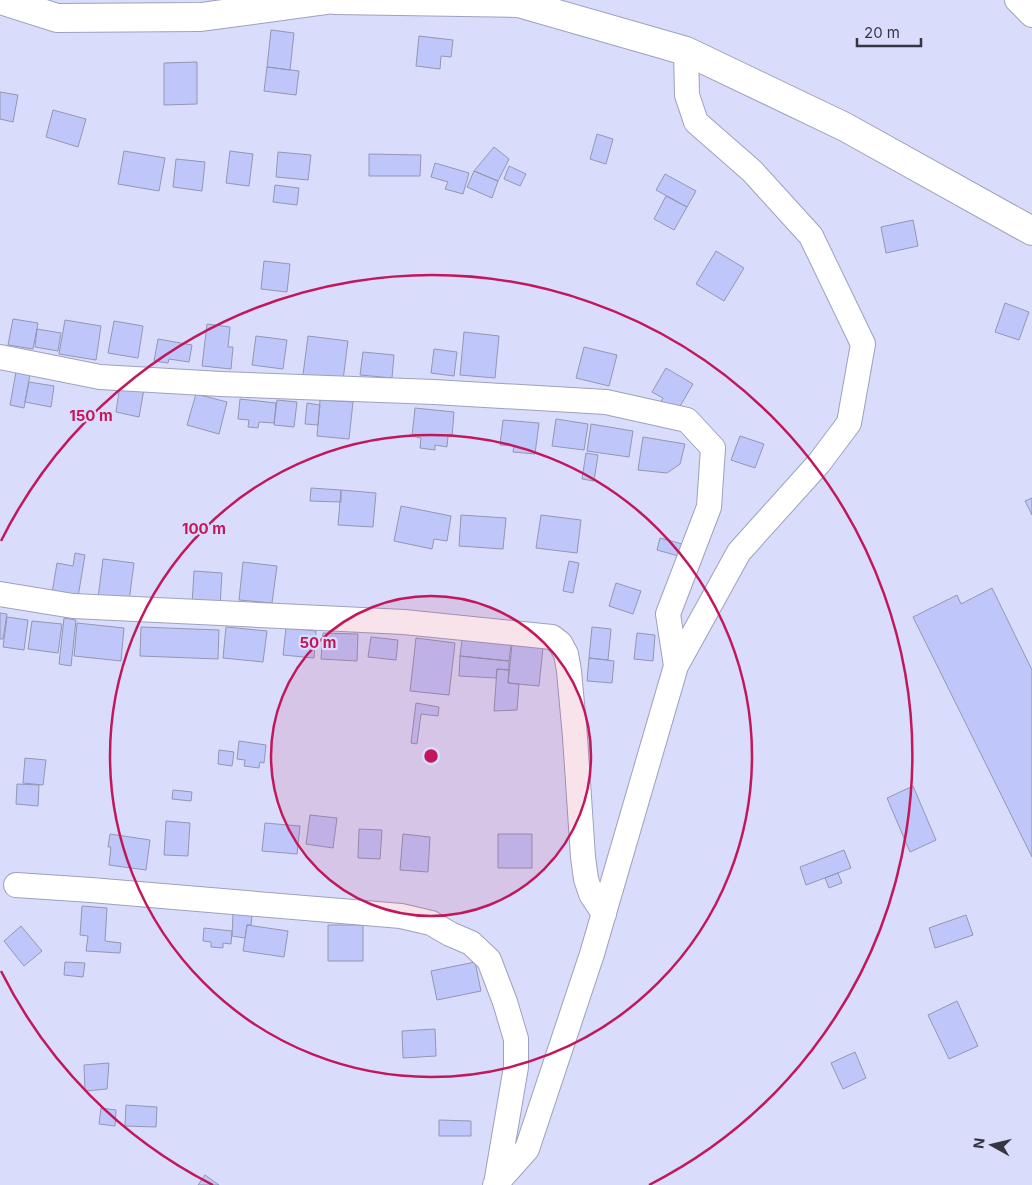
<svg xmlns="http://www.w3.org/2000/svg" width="1032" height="1185" font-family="Inter,sans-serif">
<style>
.building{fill:#bfc6f9;stroke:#9397b3}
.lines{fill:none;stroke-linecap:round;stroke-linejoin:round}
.minor-casing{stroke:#9da1bd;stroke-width:26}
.tertiary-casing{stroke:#9da1bd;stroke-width:30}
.minor{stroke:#fff;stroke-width:24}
.tertiary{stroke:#fff;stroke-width:28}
.ring{fill:none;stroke:#c2185b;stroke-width:2.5}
.centre{fill:#c2185b;stroke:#d9ddfb;stroke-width:2.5}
.ring-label{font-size:15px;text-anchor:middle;font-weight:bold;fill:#c2185b;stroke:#d9ddfb;stroke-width:4.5;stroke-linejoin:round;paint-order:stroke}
</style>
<rect width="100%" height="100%" fill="#d9ddfb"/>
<path class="building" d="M 271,30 L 294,33 L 290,70 L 267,67 Z
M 419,36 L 453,40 L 451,57 L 441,56 L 440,69 L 416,66 Z
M 197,62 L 197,104 L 164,105 L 164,63 Z
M 267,67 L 299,71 L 296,95 L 264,91 Z
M 0,92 L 18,95 L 13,122 L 0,119 Z
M 53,110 L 86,119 L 78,147 L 46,137 Z
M 597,134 L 613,139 L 606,164 L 590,159 Z
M 494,147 L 509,159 L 498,181 L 474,171 Z
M 124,151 L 165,158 L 159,191 L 118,184 Z
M 230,151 L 253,154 L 249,186 L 226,183 Z
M 278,152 L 311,155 L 308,180 L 276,177 Z
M 369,154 L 421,155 L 420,176 L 369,176 Z
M 176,159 L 205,162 L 202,191 L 173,187 Z
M 435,163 L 469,173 L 463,194 L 445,189 L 448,182 L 431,177 Z
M 509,166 L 526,174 L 520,186 L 504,179 Z
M 474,171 L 498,181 L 492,198 L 467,187 Z
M 665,174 L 696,191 L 687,207 L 656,190 Z
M 275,185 L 299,188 L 297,205 L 273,202 Z
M 666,196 L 687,207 L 674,230 L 654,219 Z
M 913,220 L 918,246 L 886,253 L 881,227 Z
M 716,251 L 744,268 L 724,301 L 696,284 Z
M 264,261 L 290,264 L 287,292 L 261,289 Z
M 1005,303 L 1029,312 L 1019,340 L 995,332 Z
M 13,319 L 38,323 L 33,349 L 8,345 Z
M 65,320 L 101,326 L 96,360 L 59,354 Z
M 114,321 L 143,326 L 138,358 L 108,353 Z
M 207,324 L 230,327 L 228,347 L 233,347 L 231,369 L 202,366 Z
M 37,329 L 61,333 L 58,351 L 35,347 Z
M 464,332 L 499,336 L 495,378 L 460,375 Z
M 256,336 L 287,340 L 283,369 L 252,365 Z
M 308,336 L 348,341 L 343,380 L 303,375 Z
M 158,339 L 192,345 L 189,362 L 169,359 L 168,363 L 154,361 Z
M 584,347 L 617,355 L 609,386 L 576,378 Z
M 434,349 L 457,352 L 454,376 L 431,373 Z
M 363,352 L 394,355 L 392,378 L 360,375 Z
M 666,368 L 693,384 L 676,413 L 660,403 L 663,398 L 652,392 Z
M 16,372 L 30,374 L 24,408 L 10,405 Z
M 29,382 L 54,386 L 51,407 L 25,402 Z
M 120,385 L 144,389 L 139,417 L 116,412 Z
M 196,394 L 227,402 L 219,434 L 187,425 Z
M 240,399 L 276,403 L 274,423 L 259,422 L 258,428 L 248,427 L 249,420 L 238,419 Z
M 277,400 L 297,402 L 294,427 L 274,425 Z
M 320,400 L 353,402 L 349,439 L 317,436 Z
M 307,403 L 320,405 L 318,425 L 305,424 Z
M 415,408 L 454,412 L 452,437 L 448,436 L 447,447 L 435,445 L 435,450 L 420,448 L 421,438 L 412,436 Z
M 556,419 L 588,424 L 584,450 L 552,446 Z
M 503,420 L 539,423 L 535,454 L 513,452 L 514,446 L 500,445 Z
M 591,424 L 633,431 L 629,457 L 587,451 Z
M 740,436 L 764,444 L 755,468 L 731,460 Z
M 643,437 L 685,444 L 680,464 L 667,473 L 638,470 Z
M 586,453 L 598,455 L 594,481 L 582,479 Z
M 311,488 L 341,490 L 341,502 L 310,501 Z
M 341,490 L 376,493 L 373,527 L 338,525 Z
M 1032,498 L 1032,515 L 1025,501 Z
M 401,506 L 451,516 L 447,541 L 434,539 L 432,549 L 394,541 Z
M 461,515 L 506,518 L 503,549 L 459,546 Z
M 541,515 L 581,520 L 577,553 L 536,548 Z
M 660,538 L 686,545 L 682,557 L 657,550 Z
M 75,553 L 85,555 L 78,597 L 52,593 L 57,563 L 73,566 Z
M 103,559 L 134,563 L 129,601 L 98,598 Z
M 569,561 L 579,563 L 573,593 L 563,591 Z
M 243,562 L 277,566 L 272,603 L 239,600 Z
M 194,571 L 222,573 L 220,607 L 192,605 Z
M 616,583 L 641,591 L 633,614 L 609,606 Z
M 992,588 L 1032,670 L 1032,857 L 913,617 L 957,595 L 961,604 Z
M 0,613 L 7,614 L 3,639 L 0,639 Z
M 7,617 L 28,620 L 24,650 L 3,647 Z
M 64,618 L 76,620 L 71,666 L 59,664 Z
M 32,621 L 62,624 L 58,653 L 28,649 Z
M 77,623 L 124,628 L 121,661 L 74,656 Z
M 141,627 L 219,630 L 218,659 L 140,656 Z
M 226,627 L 267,631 L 263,662 L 223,658 Z
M 592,627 L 611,629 L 608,660 L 589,658 Z
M 286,628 L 316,631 L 314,658 L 283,655 Z
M 323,633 L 358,634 L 357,661 L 321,659 Z
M 637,633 L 655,635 L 653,661 L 634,659 Z
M 513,635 L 544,638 L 539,686 L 508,683 Z
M 371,637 L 398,640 L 396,660 L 368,657 Z
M 416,638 L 455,643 L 449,695 L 410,691 Z
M 462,640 L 511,645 L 509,661 L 460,656 Z
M 460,656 L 509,661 L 509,670 L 497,669 L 496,678 L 459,676 Z
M 589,658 L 614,661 L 612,683 L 587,681 Z
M 497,669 L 509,670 L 508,683 L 519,684 L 517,710 L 494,711 Z
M 416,703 L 439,707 L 438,716 L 421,714 L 417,744 L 411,743 Z
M 239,741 L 266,745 L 264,763 L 260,762 L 259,768 L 244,766 L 245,760 L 237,759 Z
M 219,750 L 234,752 L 232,766 L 218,764 Z
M 25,758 L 46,760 L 43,785 L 23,783 Z
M 17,784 L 39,785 L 38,806 L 16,804 Z
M 913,786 L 936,840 L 910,852 L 887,798 Z
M 173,790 L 192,792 L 191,801 L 172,799 Z
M 310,815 L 337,818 L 333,848 L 306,844 Z
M 166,821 L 190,823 L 188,856 L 164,855 Z
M 265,823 L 300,826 L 297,854 L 262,851 Z
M 359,829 L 382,830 L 380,859 L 358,858 Z
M 110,834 L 150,840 L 146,870 L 109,865 L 111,847 L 108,847 Z
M 403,834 L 430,837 L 428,872 L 400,870 Z
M 498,834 L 532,834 L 532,868 L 498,868 Z
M 844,850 L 851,868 L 806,885 L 800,867 Z
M 838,873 L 842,883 L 829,888 L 825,878 Z
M 82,906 L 107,908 L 105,941 L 121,943 L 120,953 L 86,951 L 88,936 L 80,935 Z
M 233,914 L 252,916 L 251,925 L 247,925 L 245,938 L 232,936 Z
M 966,915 L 973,935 L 935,948 L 929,928 Z
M 247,925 L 288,931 L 284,957 L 243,951 Z
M 328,925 L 363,925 L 363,961 L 328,961 Z
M 21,926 L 42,951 L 24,966 L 4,941 Z
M 204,928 L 232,931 L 231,944 L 223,943 L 223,948 L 211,947 L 211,942 L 203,941 Z
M 65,962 L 85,963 L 83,977 L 64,975 Z
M 475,962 L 481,991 L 437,1000 L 431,971 Z
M 957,1001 L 978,1046 L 949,1059 L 928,1015 Z
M 435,1029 L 436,1056 L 403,1058 L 402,1031 Z
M 855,1052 L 866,1078 L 843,1089 L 831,1063 Z
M 109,1063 L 107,1089 L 85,1091 L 84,1065 Z
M 126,1105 L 157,1107 L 156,1127 L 125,1126 Z
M 101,1108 L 116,1110 L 115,1126 L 99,1124 Z
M 439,1120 L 471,1121 L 471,1136 L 439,1136 Z
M 205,1175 L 219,1185 L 198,1185 Z"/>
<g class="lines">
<g class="minor-casing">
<path id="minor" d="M 1017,0 L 1032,15
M 0,357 L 100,377 L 221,384 L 434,392 L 606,402 L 687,420 L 713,448 L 709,507 L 668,614 L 676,666
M 0,594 L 73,606 L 404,622 L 552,637 L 560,643 L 566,654 L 569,671 L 575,737 L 583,857 L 586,879 L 591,894 L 604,914
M 16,885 L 91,890 L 401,916 L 431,923 L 450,934 L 471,943 L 489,960 L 505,1002 L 516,1039 L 516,1067 L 496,1184
M 495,1185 L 527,1149 L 592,954 L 676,666 L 739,552 L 819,463 L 849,423 L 863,344 L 811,236 L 752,171 L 696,122 L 687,95 L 686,51"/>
</g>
<g class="tertiary-casing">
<path id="tertiary" d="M 1,0 L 57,18 L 201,17 L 327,0
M 335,0 L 519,3 L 686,51 L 845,127 L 1032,231"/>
</g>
<use href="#minor" class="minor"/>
<use href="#tertiary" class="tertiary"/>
</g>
<circle cx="431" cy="756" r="160" fill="#c2185b" fill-opacity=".12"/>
<g class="ring">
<circle cx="431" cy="756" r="160"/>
<circle cx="431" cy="756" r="321"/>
<path d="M213 1185A481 481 0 0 1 1 971M1 541A481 481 0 1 1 649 1185"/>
</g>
<circle cx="431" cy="756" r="8" class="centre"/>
<g class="ring-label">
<text x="91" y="421">150 m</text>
<text x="204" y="534">100 m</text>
<text x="318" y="648">50 m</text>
</g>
<g transform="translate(992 1145) rotate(278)" stroke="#d9ddfb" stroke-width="4" paint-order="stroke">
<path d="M0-4L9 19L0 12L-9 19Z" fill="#353642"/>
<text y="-8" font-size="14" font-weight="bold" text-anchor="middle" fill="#353642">N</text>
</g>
<path d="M857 38v8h64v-8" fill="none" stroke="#353642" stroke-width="2.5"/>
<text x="864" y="38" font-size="15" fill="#353642" stroke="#d9ddfb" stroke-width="4" paint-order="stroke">20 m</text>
</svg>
